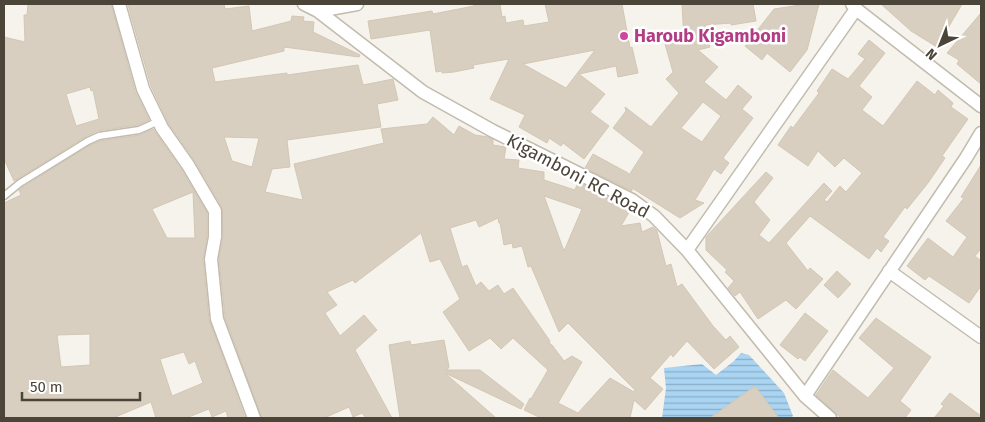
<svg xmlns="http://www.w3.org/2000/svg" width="985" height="422" font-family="'Fira Sans',sans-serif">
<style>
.water{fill:url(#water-rules)}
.building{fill:#d8cfc1;stroke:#d3c7b4;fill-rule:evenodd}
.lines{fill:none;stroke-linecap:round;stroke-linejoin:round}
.service-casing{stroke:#c2bbae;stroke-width:9}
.minor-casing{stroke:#c2bbae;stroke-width:15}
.service{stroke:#fff;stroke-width:6}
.minor{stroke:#fff;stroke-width:12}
.hotel-dot{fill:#d1479c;stroke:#fff;stroke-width:2}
.labels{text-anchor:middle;stroke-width:5;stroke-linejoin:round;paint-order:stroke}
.hotel-label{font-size:18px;font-weight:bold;fill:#b23c85;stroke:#fff;text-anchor:start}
.street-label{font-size:18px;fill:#4b4439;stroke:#fff}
</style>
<defs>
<pattern id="water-rules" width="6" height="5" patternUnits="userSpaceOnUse" patternTransform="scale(1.25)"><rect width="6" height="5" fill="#a9d4f2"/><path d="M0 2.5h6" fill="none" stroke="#8caec5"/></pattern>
</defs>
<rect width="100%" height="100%" fill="#f6f3ec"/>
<path class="water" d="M 741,353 L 749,355 L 784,393 L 793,416 L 791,418 L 662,418 L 666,388 L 664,368 L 702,364 L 716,375 L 734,361 Z"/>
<path class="building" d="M 28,4 L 111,4 L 135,91 L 149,120 L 138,125 L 97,131 L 85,137 L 14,181 L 4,159 L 4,37 L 25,42 L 24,15 L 27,15 ZM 90,87 L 91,91 L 93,90 L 99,119 L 76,126 L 66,94 Z
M 131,4 L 224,4 L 225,9 L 249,6 L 252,31 L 291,21 L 292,16 L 304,17 L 303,21 L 314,22 L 313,32 L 360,55 L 359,57 L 284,47 L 284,51 L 212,68 L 215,82 L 287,73 L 287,75 L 358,65 L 363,85 L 393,79 L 398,100 L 377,104 L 381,127 L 287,140 L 290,167 L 272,169 L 265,192 L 303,200 L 294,164 L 384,143 L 381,129 L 427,124 L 433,117 L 454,135 L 459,126 L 475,135 L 488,137 L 493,140 L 493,145 L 506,147 L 504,159 L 519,160 L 518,168 L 544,172 L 544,180 L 575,190 L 578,182 L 631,209 L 621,226 L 640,223 L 642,232 L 653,227 L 657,231 L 666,266 L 671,264 L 677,287 L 682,284 L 713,326 L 726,340 L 730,336 L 739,347 L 714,369 L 687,341 L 673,357 L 671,354 L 650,378 L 663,389 L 645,410 L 634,400 L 630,418 L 541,418 L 524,410 L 530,398 L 531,399 L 548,370 L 513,338 L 501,349 L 490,338 L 469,351 L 443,312 L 460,299 L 440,259 L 430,262 L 421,233 L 355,283 L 353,280 L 327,292 L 337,305 L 325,313 L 340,336 L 364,315 L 377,330 L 355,350 L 392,418 L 366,418 L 362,413 L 353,417 L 349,407 L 324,418 L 262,418 L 225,317 L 219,259 L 223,237 L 222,207 L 195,161 L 169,124 L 151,86 L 128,5 ZM 224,137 L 259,138 L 252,167 L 232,161 ZM 544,196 L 582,209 L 564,251 ZM 498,218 L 499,223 L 500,223 L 504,245 L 512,243 L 513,248 L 522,246 L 528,267 L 531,266 L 559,332 L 568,323 L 635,390 L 634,392 L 610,378 L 578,413 L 558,403 L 582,362 L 572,356 L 564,361 L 552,345 L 549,343 L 550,341 L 513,288 L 504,294 L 498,285 L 489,291 L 481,282 L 476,286 L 467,265 L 462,267 L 450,228 L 476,220 L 479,227 Z
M 474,4 L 500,4 L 502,17 L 505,16 L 506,23 L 523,20 L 524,26 L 549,22 L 545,4 L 622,4 L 630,48 L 632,47 L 638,73 L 618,77 L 616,66 L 579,74 L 605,94 L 590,112 L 609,126 L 584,159 L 563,143 L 561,146 L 549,138 L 547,143 L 519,127 L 525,115 L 490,99 L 509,59 L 473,65 L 474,68 L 454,72 L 442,73 L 442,71 L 436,72 L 430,30 L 371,39 L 368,21 L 432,11 L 433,14 L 474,6 ZM 595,50 L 566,88 L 523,64 Z
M 682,4 L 753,4 L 756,21 L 731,25 L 731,23 L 705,25 L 710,47 L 698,50 L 718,67 L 704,82 L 726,100 L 738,85 L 752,97 L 742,109 L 753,118 L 723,158 L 729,163 L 721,174 L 714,169 L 695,200 L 704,203 L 680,218 L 632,188 L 632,191 L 585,168 L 593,154 L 628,173 L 629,175 L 644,152 L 613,128 L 626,111 L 625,107 L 651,127 L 679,93 L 666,79 L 673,72 L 665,44 L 684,40 ZM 703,102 L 721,116 L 702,142 L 681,128 Z
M 807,4 L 819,4 L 807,50 L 790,72 L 767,53 L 762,60 L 745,46 L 774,9 Z
M 881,4 L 962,4 L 937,47 L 911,31 Z
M 981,13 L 981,84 L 957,64 L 959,60 L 947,53 Z
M 869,40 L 885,53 L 859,86 L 872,97 L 862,110 L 883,126 L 917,81 L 935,95 L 938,90 L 953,103 L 951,107 L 968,119 L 942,156 L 945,158 L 928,183 L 907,209 L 905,207 L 883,237 L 889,241 L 881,252 L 877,248 L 869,259 L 810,216 L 786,243 L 808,271 L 810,268 L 823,279 L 796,309 L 786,300 L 758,319 L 740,292 L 735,296 L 728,288 L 734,281 L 725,272 L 727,270 L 706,250 L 706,237 L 766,172 L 773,178 L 754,202 L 770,220 L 759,235 L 769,243 L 824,183 L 832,191 L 824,200 L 827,202 L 840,186 L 846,192 L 862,173 L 844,158 L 835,167 L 818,151 L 808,166 L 778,145 L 791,126 L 793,128 L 819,93 L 817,91 L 832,69 L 848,79 L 865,59 L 858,54 Z
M 153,129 L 181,169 L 207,213 L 207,236 L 203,260 L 209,320 L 245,418 L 228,418 L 226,411 L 212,417 L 209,409 L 186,418 L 156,418 L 151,402 L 113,418 L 4,418 L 4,203 L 21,195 L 19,190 L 23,187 L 90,145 L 100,141 L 140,135 ZM 193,192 L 195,238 L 167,238 L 152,209 ZM 90,334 L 90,365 L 61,367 L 57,335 ZM 184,352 L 189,364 L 195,361 L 203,383 L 172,396 L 160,359 Z
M 981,165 L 981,249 L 975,256 L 981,261 L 981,286 L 969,303 L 929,276 L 925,280 L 907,266 L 928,238 L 953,257 L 967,237 L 946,221 L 964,198 L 961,197 Z
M 837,271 L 851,284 L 838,298 L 824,285 Z
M 805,313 L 828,331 L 805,361 L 800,357 L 798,359 L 780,345 Z
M 876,318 L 931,357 L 900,401 L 911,410 L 905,418 L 841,418 L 816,395 L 833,370 L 868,398 L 894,368 L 859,338 Z
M 444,340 L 449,367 L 447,370 L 480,370 L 524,404 L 521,409 L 445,373 L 496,418 L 400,418 L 389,345 L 410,341 L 411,345 Z
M 755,386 L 779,418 L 710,418 Z
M 950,393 L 981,416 L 981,418 L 934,418 L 944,406 L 941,404 Z"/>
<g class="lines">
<g class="service-casing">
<path id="service" d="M 4,196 L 20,183 L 88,141 L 99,136 L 139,130 L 159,121"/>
</g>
<g class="minor-casing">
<path id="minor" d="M 119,4 L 143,89 L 162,128 L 188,165 L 215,211 L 215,237 L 211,259 L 217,319 L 254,418
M 304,4 L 318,11 L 423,92 L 493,131 L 632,200 L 654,216 L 687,250 L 805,396 L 830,418
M 852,4 L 856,9 L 981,106
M 318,11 L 357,4
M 687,250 L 856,9
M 889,271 L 981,337
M 805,396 L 966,158 L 981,133"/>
</g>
<use href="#service" class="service"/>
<use href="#minor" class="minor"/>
</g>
<circle class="hotel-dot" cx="624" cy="36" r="5"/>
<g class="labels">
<g class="hotel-label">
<text x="634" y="42">Haroub Kigamboni</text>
</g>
<g class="street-label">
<text transform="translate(578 176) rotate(28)" y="6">Kigamboni RC Road</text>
</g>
</g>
<rect width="985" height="422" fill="none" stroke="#4b4439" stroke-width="10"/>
<g transform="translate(940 45) rotate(223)" stroke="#ffffff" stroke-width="4" paint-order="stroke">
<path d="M0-4L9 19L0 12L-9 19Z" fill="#4b4439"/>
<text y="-8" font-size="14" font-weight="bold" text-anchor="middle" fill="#4b4439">N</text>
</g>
<path d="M22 392v8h118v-8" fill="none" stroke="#4b4439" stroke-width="2.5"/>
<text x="30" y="392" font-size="15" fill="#4b4439" stroke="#ffffff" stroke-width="4" paint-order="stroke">50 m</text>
</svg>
